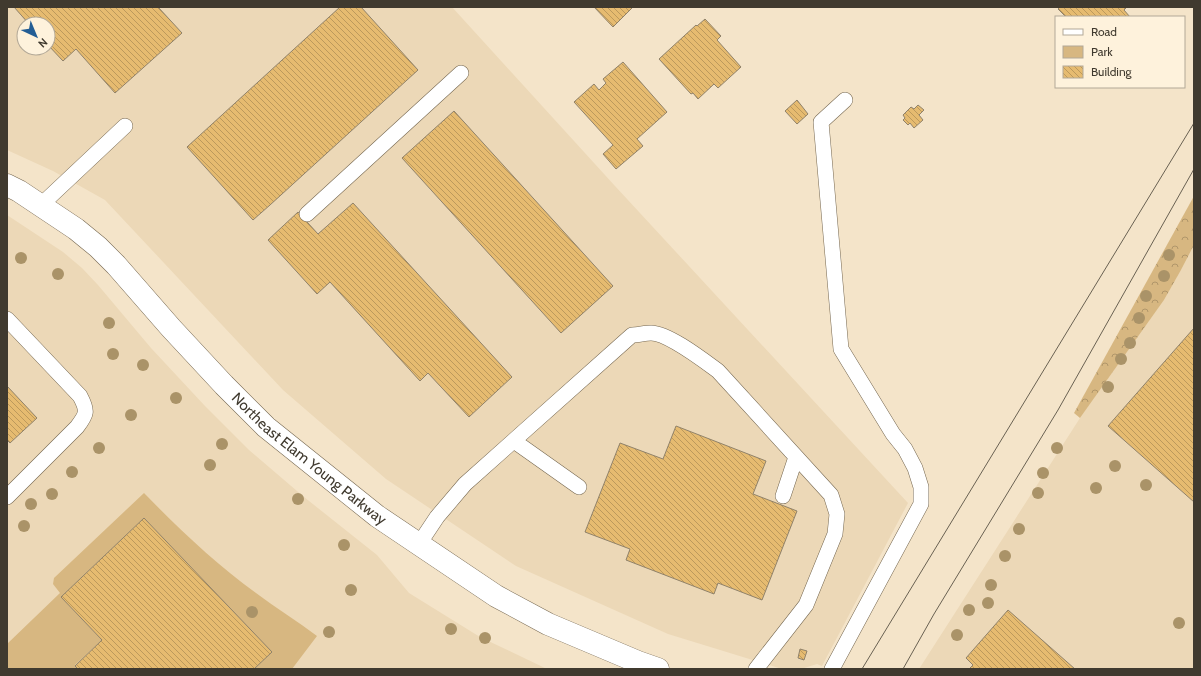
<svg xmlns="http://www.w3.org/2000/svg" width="1201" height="676" font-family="Cabin,sans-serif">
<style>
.built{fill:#ecd8b7;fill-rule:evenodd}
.green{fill:#d7b781}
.forest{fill:url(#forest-crowns)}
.building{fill:url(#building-back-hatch);stroke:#90826a}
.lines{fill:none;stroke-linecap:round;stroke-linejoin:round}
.lane-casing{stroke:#756750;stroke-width:16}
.secondary-casing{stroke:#756750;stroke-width:23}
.lane{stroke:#fff;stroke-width:15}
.secondary{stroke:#fff;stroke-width:22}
.tram{stroke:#696152;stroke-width:1}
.tree{fill:#aa9368}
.labels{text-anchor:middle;stroke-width:3.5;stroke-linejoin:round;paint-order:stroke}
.street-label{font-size:15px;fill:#403a2f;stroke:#fef2dc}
</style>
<defs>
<pattern id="forest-crowns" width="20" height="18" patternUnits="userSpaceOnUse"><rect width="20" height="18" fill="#d7b781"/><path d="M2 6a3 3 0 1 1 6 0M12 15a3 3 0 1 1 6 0" fill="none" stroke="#b0966a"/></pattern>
<pattern id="building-back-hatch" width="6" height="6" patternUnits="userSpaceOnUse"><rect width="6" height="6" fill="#e6bb70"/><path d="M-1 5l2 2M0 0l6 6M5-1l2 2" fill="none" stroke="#bc995c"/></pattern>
</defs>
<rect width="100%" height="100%" fill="#f4e4c9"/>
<path class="built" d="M 7,7 L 452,7 L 615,186 L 908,503 L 822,666 L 817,664 L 801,669 L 782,669 L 668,634 L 516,566 L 386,479 L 283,390 L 105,200 L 53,171 L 7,150 ZM 24,24 L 48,24 L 48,48 L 24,48 Z
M 7,215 L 63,252 L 82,268 L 98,285 L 151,348 L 205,406 L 249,450 L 304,497 L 377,555 L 409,593 L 480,637 L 547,669 L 7,669 Z
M 1194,245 L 1194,669 L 919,669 L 1080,418 L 1164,300 L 1181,270 Z"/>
<path class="green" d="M 144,493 C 179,529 216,564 256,593 C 276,608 297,621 317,636 L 292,669 L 254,669 L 271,652 L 144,518 L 61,597 L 102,640 L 75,665 L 78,669 L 7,669 L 7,644 L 60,593 L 53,584 L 54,578 Z"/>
<path class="forest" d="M 1194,196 L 1194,245 L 1181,270 L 1164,300 L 1080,418 L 1074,413 Z"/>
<path class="building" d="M 14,7 L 158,7 L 182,33 L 115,93 L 76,49 L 63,61 L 48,45 L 48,24 L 29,24 Z
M 340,7 L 361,7 L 418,70 L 270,205 L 253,220 L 187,147 Z
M 594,7 L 633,7 L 613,27 Z
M 1060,7 L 1127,7 L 1124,10 L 1130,17 L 1066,17 L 1058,9 Z
M 705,19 L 721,36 L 717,40 L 741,67 L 718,88 L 714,84 L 698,99 L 693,93 L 691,94 L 659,59 L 696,25 L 697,26 Z
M 623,62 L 667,112 L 637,139 L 643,146 L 616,169 L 603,154 L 613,145 L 574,102 L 594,84 L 599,90 L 606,83 L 603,79 Z
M 797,100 L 808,114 L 797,124 L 785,111 Z
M 918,105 L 924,110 L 919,115 L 923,120 L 914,128 L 910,123 L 908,125 L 903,120 L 905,118 L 903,115 L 911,107 L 914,109 Z
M 454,111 L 613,286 L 561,333 L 402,158 Z
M 353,203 L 512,377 L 469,417 L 428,373 L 420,381 L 330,282 L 317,294 L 268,240 L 298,212 L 318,234 Z
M 1194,328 L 1194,502 L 1108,426 Z
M 7,386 L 37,418 L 10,443 L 7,440 Z
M 676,426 L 766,461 L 753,494 L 797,511 L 762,600 L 718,583 L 714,594 L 626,560 L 630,549 L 585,532 L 620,443 L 663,459 Z
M 144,518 L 272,652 L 254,669 L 78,669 L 75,666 L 102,640 L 61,597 Z
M 1008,610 L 1075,669 L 969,669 L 973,665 L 966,658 Z
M 800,649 L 807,651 L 804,660 L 798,658 Z"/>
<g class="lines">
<g class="lane-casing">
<path id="lane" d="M 41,205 L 125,126
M 307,214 L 461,73
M 7,319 L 80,396 C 88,411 87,414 77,427 L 7,497
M 514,441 L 579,487
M 783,496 L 796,457
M 419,544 L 437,517 L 465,484 L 632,335 C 638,335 645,333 651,333 C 668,333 703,360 718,371 L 831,495 L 837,514 L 835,534 L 806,605 L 756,669
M 832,669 L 921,504 L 921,487 L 915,468 L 905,449 L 893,434 L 841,349 L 821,122 L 845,100"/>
</g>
<g class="secondary-casing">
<g id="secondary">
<path id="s1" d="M 7,185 L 19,191 L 76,229 L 98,247 L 116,265 L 171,328 L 224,385 L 266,427 L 377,516 L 496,596 L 548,624 L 638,662 L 658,669"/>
</g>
</g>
<use href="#lane" class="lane"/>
<use href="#secondary" class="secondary"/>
<path class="tram" d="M 862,669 L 1194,123
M 903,669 L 934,614 L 1058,410 L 1194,169"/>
</g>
<g class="tree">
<circle cx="1169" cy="255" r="6"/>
<circle cx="21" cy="258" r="6"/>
<circle cx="58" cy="274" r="6"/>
<circle cx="1164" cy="276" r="6"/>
<circle cx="1146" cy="296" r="6"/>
<circle cx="1139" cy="318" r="6"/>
<circle cx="109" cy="323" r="6"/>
<circle cx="1130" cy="343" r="6"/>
<circle cx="113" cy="354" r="6"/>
<circle cx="1121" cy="359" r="6"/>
<circle cx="143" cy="365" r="6"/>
<circle cx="1108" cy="387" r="6"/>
<circle cx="176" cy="398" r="6"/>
<circle cx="131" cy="415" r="6"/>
<circle cx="222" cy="444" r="6"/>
<circle cx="99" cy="448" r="6"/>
<circle cx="1057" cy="448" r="6"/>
<circle cx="210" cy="465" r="6"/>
<circle cx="1115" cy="466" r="6"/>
<circle cx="72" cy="472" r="6"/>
<circle cx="1043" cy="473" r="6"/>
<circle cx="1146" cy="485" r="6"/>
<circle cx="1096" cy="488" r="6"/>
<circle cx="1038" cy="493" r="6"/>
<circle cx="52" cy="494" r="6"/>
<circle cx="298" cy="499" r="6"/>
<circle cx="31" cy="504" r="6"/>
<circle cx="24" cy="526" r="6"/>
<circle cx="1019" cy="529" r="6"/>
<circle cx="344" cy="545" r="6"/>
<circle cx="1005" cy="556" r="6"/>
<circle cx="991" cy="585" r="6"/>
<circle cx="351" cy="590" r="6"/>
<circle cx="988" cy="603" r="6"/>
<circle cx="969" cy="610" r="6"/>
<circle cx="252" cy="612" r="6"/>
<circle cx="1179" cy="623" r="6"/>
<circle cx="451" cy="629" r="6"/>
<circle cx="329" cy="632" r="6"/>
<circle cx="957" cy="635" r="6"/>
<circle cx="485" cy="638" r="6"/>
</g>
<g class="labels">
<g class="street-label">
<text dy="5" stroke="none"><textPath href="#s1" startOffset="410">Northeast Elam Young Parkway</textPath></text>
</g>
</g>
<rect width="1201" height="676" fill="none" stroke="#403a2f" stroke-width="16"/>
<rect x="1055" y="16" width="130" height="72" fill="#fef2dc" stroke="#b2a897"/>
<rect x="1063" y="29" width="20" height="6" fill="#ffffff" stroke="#b2a897"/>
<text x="1091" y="36" font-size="12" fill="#403a2f">Road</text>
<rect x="1063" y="46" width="20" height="12" fill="#d7b781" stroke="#b2a897"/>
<text x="1091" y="56" font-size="12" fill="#403a2f">Park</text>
<rect x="1063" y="66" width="20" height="12" fill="url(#building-back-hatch)" stroke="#b2a897"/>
<text x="1091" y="76" font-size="12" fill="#403a2f">Building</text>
<g transform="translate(36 36) rotate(136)"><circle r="19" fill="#fef2dc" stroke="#b2a897"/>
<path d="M0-3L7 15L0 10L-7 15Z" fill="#235d94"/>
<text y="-6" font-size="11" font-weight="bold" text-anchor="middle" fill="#403a2f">N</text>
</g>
</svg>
